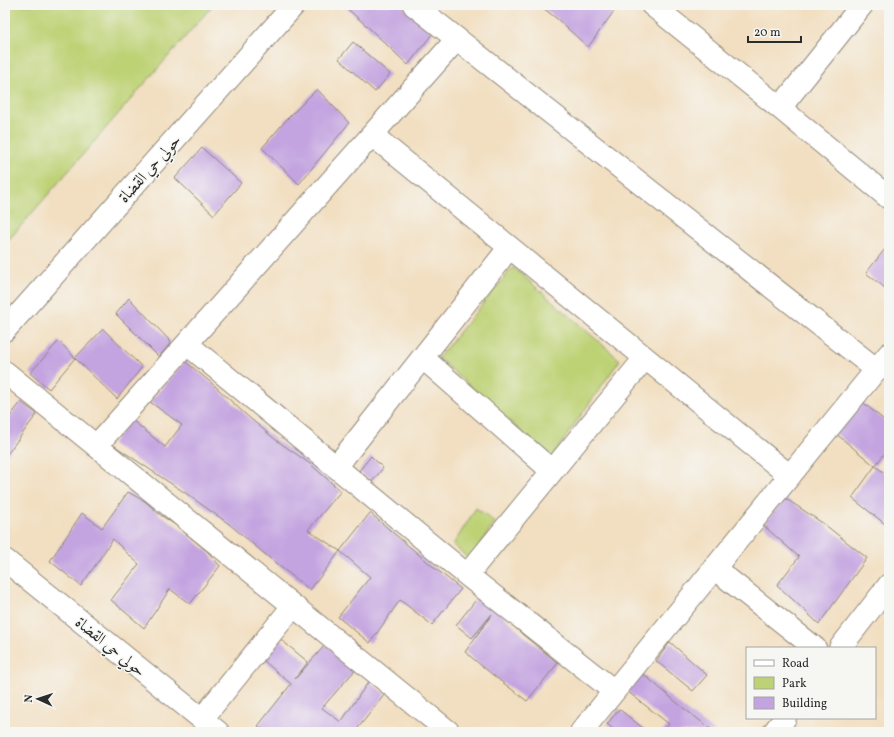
<svg xmlns="http://www.w3.org/2000/svg" width="894" height="737" font-family="Vollkorn,Amiri,serif">
<style>
.green{fill:#bdd275;stroke:#747e50}
.building{fill:#c3a3e0}
.lines{fill:none;stroke-linecap:round;stroke-linejoin:round}
.minor-casing{stroke:#8e8576;stroke-width:24}
.minor{stroke:#fff;stroke-width:22}
.labels{text-anchor:middle;stroke-width:3;stroke-linejoin:round;paint-order:stroke}
.street-label{font-size:16px;fill:#2b2b2b;stroke:#f6f6f2}
</style>
<rect width="100%" height="100%" fill="#f6f6f2"/>
<filter id="ink" filterUnits="userSpaceOnUse"><feTurbulence type="fractalNoise" baseFrequency=".025" numOctaves="2"/><feDisplacementMap in="SourceGraphic" scale="8" xChannelSelector="R" yChannelSelector="G"/><feConvolveMatrix kernelMatrix="1 2 1 2 8 2 1 2 1" color-interpolation-filters="sRGB"/></filter>
<filter id="wash" filterUnits="userSpaceOnUse"><feTurbulence type="fractalNoise" baseFrequency=".012" numOctaves="4" result="noise"/><feDisplacementMap in="SourceGraphic" scale="16" xChannelSelector="R" yChannelSelector="G"/><feGaussianBlur stdDeviation="0.9" result="paint"/><feColorMatrix in="noise" values="0 0 0 0 0 0 0 0 0 0 0 0 0 0 0 0 0 1.4 0 .05"/><feComposite in="paint" operator="in"/></filter>
<g filter="url(#wash)">
<rect width="100%" height="100%" fill="#f2dfc1"/>
<path class="green" d="M 5,5 L 213,5 L 5,244 Z
M 513,267 L 620,360 L 551,458 L 438,358 Z
M 476,508 L 495,522 L 470,560 L 453,545 Z"/>
<g id="blocks">
<path class="building" d="M 343,5 L 400,5 L 416,17 L 433,33 L 408,65 L 368,27 Z
M 539,5 L 610,5 L 615,10 L 588,47 L 556,18 Z
M 353,42 L 390,74 L 375,92 L 339,59 Z
M 317,89 L 349,123 L 299,184 L 262,148 L 287,119 Z
M 202,148 L 241,183 L 214,215 L 175,178 Z
M 889,244 L 889,291 L 866,273 Z
M 129,298 L 171,342 L 159,357 L 116,314 Z
M 103,329 L 142,367 L 117,399 L 75,358 Z
M 59,341 L 75,358 L 49,389 L 30,373 Z
M 185,361 L 215,386 L 245,414 L 276,440 L 309,463 L 341,491 L 308,530 L 340,551 L 310,590 L 278,565 L 229,524 L 184,492 L 167,481 L 112,444 L 131,419 L 165,447 L 182,425 L 150,402 Z
M 860,400 L 889,424 L 889,456 L 885,453 L 875,466 L 889,476 L 889,527 L 852,498 L 875,466 L 835,433 Z
M 21,402 L 37,414 L 5,457 L 5,423 Z
M 371,456 L 383,468 L 372,482 L 359,471 Z
M 128,492 L 146,502 L 159,514 L 177,526 L 208,552 L 220,566 L 190,604 L 170,589 L 144,628 L 111,600 L 139,564 L 129,555 L 113,539 L 81,586 L 50,561 L 82,513 L 102,528 Z
M 785,498 L 824,524 L 867,558 L 819,624 L 777,585 L 799,557 L 763,525 Z
M 370,513 L 431,565 L 461,589 L 432,625 L 400,600 L 370,643 L 338,617 L 370,577 L 340,551 Z
M 479,596 L 496,609 L 523,635 L 558,663 L 527,701 L 493,675 L 465,652 L 492,614 L 472,638 L 456,625 Z
M 279,638 L 308,662 L 295,679 L 326,644 L 356,669 L 322,708 L 341,722 L 369,681 L 385,694 L 355,732 L 265,732 L 258,726 L 291,684 L 264,661 Z
M 670,642 L 707,675 L 693,691 L 656,661 Z
M 641,672 L 682,707 L 715,732 L 662,732 L 669,724 L 627,691 Z
M 619,709 L 648,732 L 617,732 L 607,724 Z"/>
</g>
</g>
<g filter="url(#ink)">
<use href="#blocks" fill-opacity="0" stroke="#8e8576" stroke-width="1"/>
<g class="lines">
<g class="minor-casing">
<path id="minor" d="M 414,5 L 877,370
M 652,5 L 780,108 L 889,198
M 780,108 L 862,5
M 372,135 L 790,476
M 5,330 L 294,5
M 187,344 L 467,575 L 614,691
M 423,358 L 552,471
M 5,372 L 449,732
M 96,446 L 457,39
M 336,467 L 509,248
M 5,560 L 218,732
M 714,568 L 815,648
M 467,575 L 645,358
M 840,648 L 889,585
M 202,719 L 293,606
M 581,732 L 889,354
M 774,732 L 785,718"/>
</g>
<use href="#minor" class="minor"/>
</g>
</g>
<g class="labels">
<g class="street-label">
<text transform="translate(149 168) rotate(-48)" y="6">حولي حي القضاة</text>
<text transform="translate(111 646) rotate(39)" y="6">حولي حي القضاة</text>
</g>
</g>
<rect width="894" height="737" fill="none" stroke="#f6f6f2" stroke-width="20"/>
<rect x="746" y="647" width="130" height="72" fill="#f6f6f2" stroke="#a5a5a2"/>
<rect x="754" y="660" width="20" height="6" fill="#ffffff" stroke="#a5a5a2"/>
<text x="782" y="667" font-size="12" fill="#2b2b2b">Road</text>
<rect x="754" y="677" width="20" height="12" fill="#bdd275" stroke="#a5a5a2"/>
<text x="782" y="687" font-size="12" fill="#2b2b2b">Park</text>
<rect x="754" y="697" width="20" height="12" fill="#c3a3e0" stroke="#a5a5a2"/>
<text x="782" y="707" font-size="12" fill="#2b2b2b">Building</text>
<g transform="translate(38 699) rotate(273)" stroke="#f6f6f2" stroke-width="3" paint-order="stroke">
<path d="M0-3L7 15L0 10L-7 15Z" fill="#2b2b2b"/>
<text y="-6" font-size="11" font-weight="bold" text-anchor="middle" fill="#2b2b2b">N</text>
</g>
<path d="M748 36v6h53v-6" fill="none" stroke="#2b2b2b" stroke-width="2"/>
<text x="754" y="36" font-size="12" fill="#2b2b2b" stroke="#f6f6f2" stroke-width="3" paint-order="stroke">20 m</text>
</svg>
